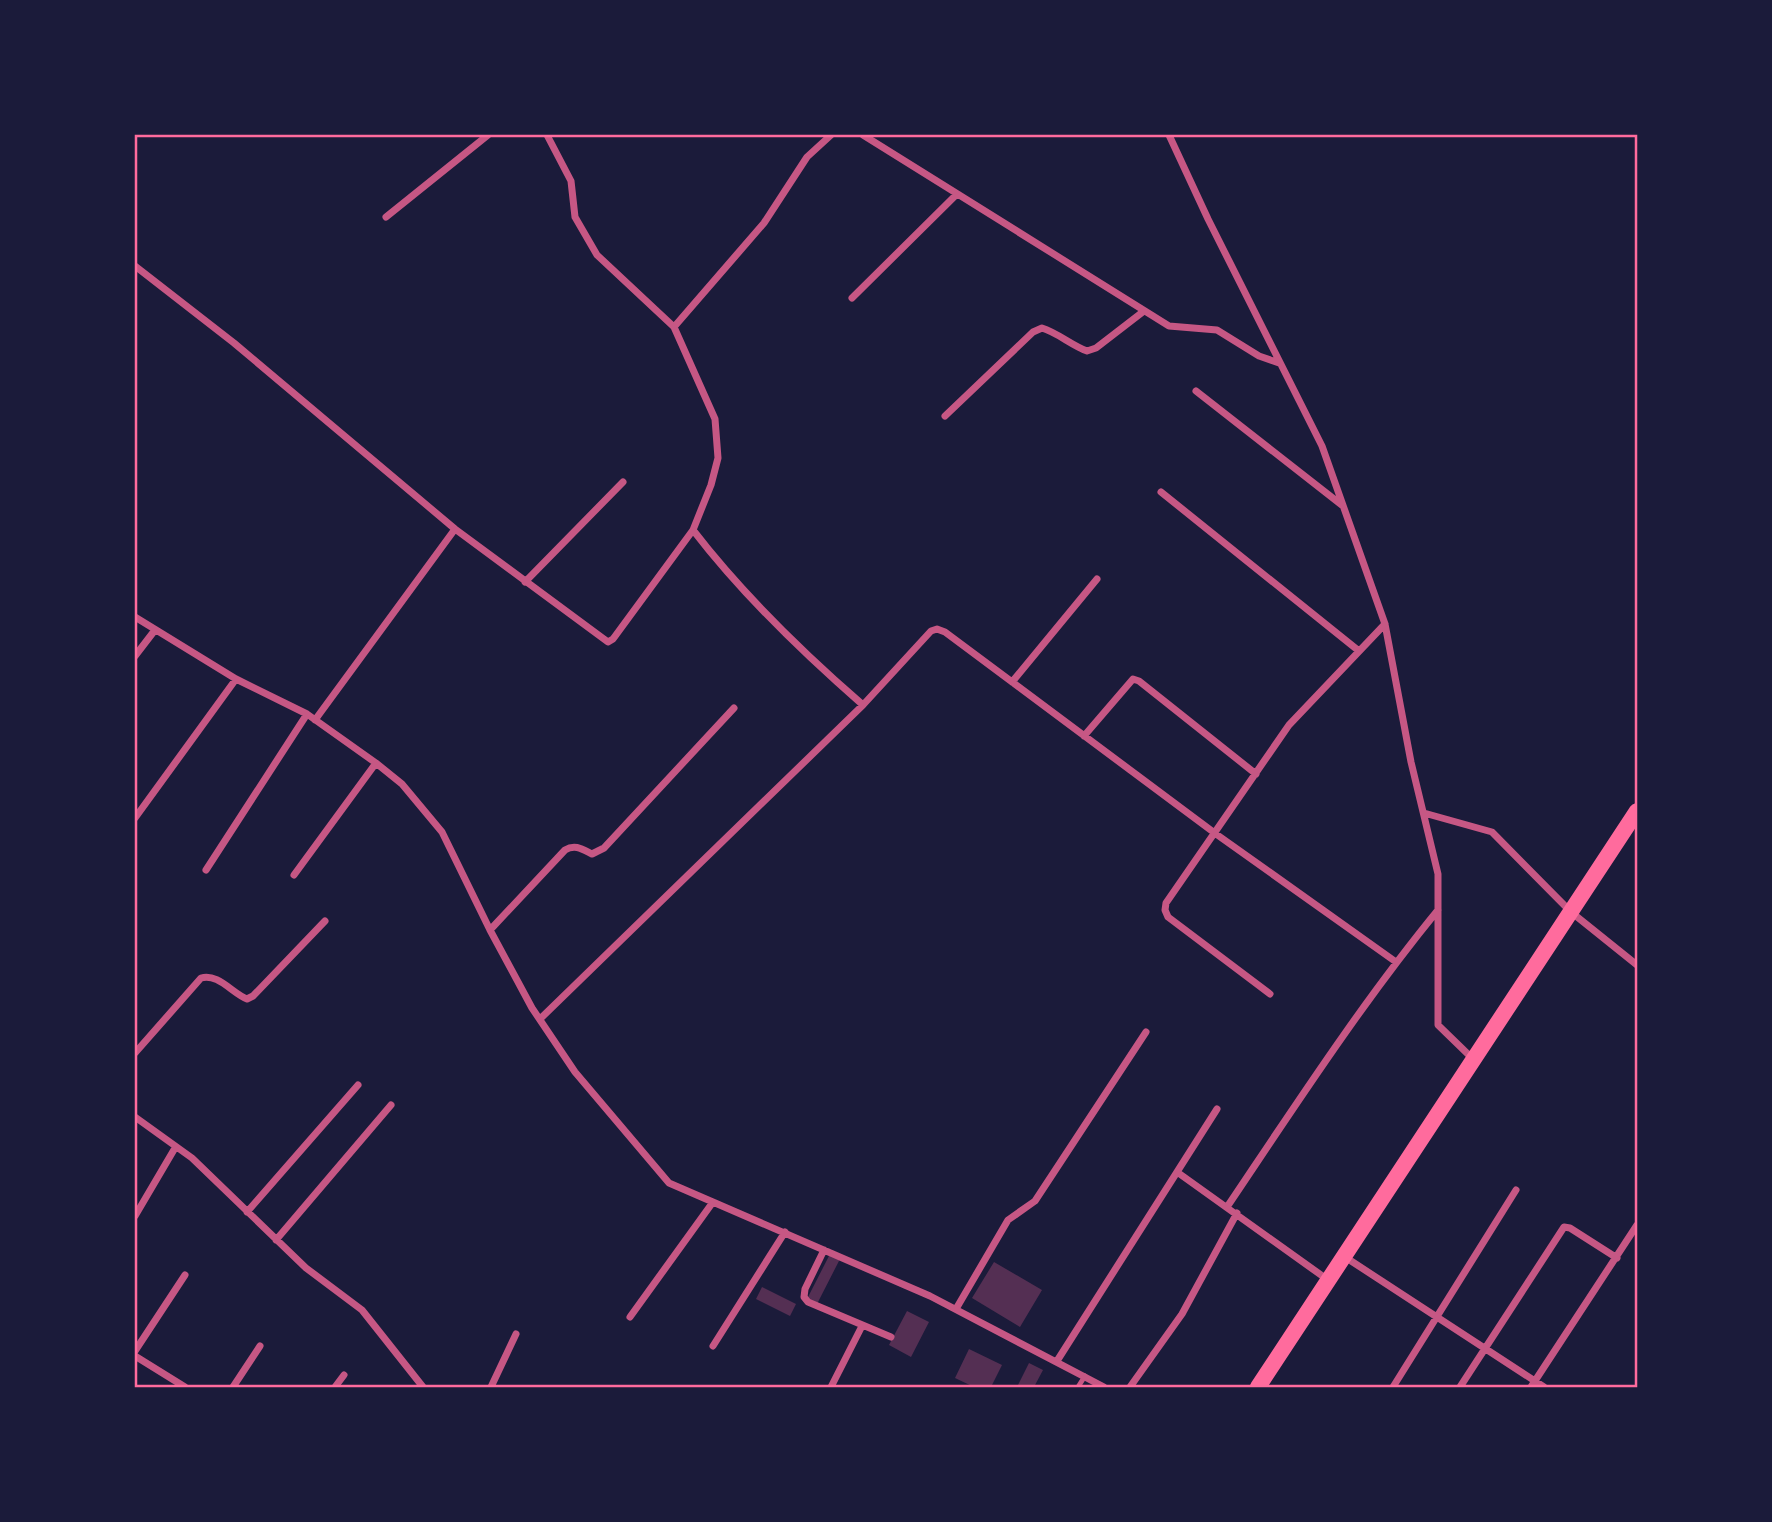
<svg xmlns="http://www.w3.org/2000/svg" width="1772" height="1522" font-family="'Asap Condensed',sans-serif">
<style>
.building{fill:#542f53}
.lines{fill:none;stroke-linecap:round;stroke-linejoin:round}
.service{stroke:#c65784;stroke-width:5}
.minor{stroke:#c65784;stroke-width:7}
.trunk{stroke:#ff6b9d;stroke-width:16}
.neatline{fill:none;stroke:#ff6b9d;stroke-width:2.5}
</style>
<rect width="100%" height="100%" fill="#1b1b3a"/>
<path class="building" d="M 830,1254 L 840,1259 L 817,1304 L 807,1299 Z
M 994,1262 L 1042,1290 L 1020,1327 L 972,1298 Z
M 762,1287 L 796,1304 L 790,1316 L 756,1299 Z
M 907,1311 L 929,1322 L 911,1357 L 889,1345 Z
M 969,1349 L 1002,1365 L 991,1387 L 974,1387 L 955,1378 Z
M 1029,1363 L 1043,1370 L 1034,1387 L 1017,1387 Z"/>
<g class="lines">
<path class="service" d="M 1078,1387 L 1085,1376"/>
<path class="minor" d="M 547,135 L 571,181 L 575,217 L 597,255 L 674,327 L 764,223 L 807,157 L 831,135
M 863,135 L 1169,326 L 1217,330 L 1259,356 L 1279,363
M 1169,135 L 1208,219 L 1322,446 L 1385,624 L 1411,762 L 1438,874 L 1438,1025 L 1473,1059
M 386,217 L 488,135
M 135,266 L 234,343 L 455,529 L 608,642 L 613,639 L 693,530 L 711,485 L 718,458 L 715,419 L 674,327
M 852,298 L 957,194
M 1196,391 L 1343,506
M 945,416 L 1033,332 L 1042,328 C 1058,333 1071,345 1087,351 L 1096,348 L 1144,311
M 1161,492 L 1359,651
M 693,530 C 743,595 802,652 863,705
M 525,582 L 623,482
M 135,617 L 236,679 L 307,714 L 376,763 L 402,784 L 442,832 L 490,930 L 532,1008 L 575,1072 L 669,1183 L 930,1296 L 1104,1387
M 135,656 L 155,630
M 1012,682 L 1097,579
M 315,720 L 455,529
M 1084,736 L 1133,679 L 1139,681 L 1256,774
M 1424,813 L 1492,832 L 1571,912 L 1637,965
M 135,818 L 236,679
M 206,870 L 307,714
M 294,875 L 376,763
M 490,930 L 565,850 C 575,844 582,849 592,854 L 604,848 L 734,708
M 1270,994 L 1168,917 L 1165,910 L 1166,903 L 1289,725 L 1385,624
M 540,1019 L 863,705 L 931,631 L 937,629 L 945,632 L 1216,834 L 1396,962
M 135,1053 L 201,978 C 218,973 232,993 247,999 L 253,996 L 325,921
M 135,1117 L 192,1158 L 306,1268 L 362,1310 L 423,1387
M 1177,1172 L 1328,1280
M 1227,1207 C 1295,1106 1361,1004 1438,910
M 247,1212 L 358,1085
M 135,1216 L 175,1148
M 276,1240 L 391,1105
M 824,1250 L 805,1289 L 804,1297 L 808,1302 L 891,1337
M 1345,1257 L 1544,1387
M 956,1309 L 1008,1220 L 1035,1201 L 1146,1032
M 630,1317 L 713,1202
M 713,1346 L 785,1232
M 135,1351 L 185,1275
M 135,1356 L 185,1387
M 1057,1361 L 1217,1109
M 233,1387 L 260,1346
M 335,1387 L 344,1375
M 491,1387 L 516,1334
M 831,1387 L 862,1326
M 1130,1387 L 1182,1314 L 1237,1213
M 1393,1387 L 1516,1190
M 1460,1387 L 1564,1227 L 1570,1228 L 1617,1258
M 1531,1387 L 1637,1225"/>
<path class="trunk" d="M 1258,1387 L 1637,811"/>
</g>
<rect width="1772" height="1522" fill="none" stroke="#1b1b3a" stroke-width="273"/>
<rect x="136" y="136" width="1500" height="1250" class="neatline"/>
</svg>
